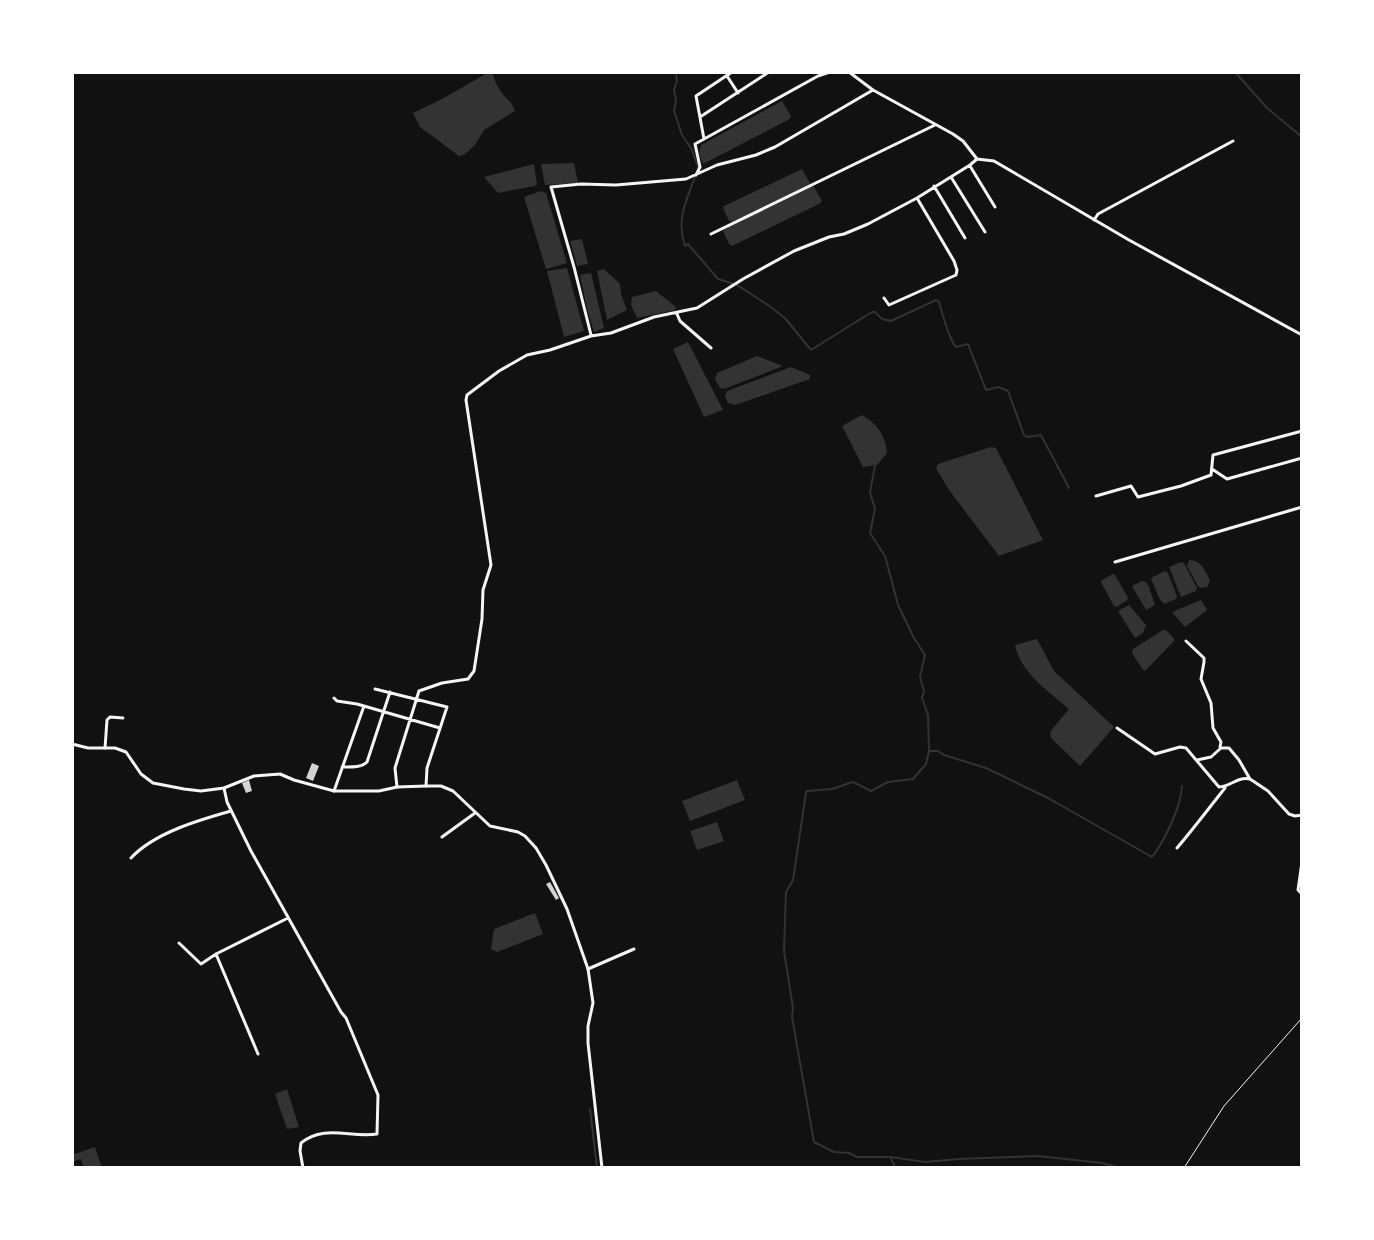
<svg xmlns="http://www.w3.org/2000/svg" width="1374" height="1240" font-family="Jost,sans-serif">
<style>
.water{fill:#333}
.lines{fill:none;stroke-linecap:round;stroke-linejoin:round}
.stream{stroke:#333;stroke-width:2}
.building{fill:#d3d3d3}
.path{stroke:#f5f5f5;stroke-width:1}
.minor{stroke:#f5f5f5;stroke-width:3}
.tertiary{stroke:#f5f5f5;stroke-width:3}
</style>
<rect width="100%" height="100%" fill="#111"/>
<path class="water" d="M 489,72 L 492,72 C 494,78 496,85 500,90 C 505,99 512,100 515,111 L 484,130 L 475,145 L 464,155 L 459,156 L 420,127 L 413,113 L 444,98 Z
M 782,101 L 791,116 L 790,119 L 703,164 L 699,154 L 701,145 Z
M 574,163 L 578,183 L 545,185 L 541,164 Z
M 534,164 L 537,184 L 535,186 L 498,193 L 484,177 Z
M 802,169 L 810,183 L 809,185 L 732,222 L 729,221 L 723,208 L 724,206 Z
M 811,186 L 814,187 L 822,201 L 819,204 L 732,246 L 729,244 L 723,231 L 726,228 Z
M 541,191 L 546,193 L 567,263 L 546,269 L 524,197 Z
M 582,239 L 588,264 L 577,266 L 570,241 Z
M 567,268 L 584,331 L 564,337 L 547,271 Z
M 604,269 L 620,284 L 621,294 L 627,310 L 607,320 L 597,271 Z
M 591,273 L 604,328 L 594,332 L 587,309 L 580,275 Z
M 656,291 L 676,307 L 675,310 L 637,318 L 631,305 L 632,297 Z
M 688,342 L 723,410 L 704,417 L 673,349 Z
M 757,356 L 783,366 L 724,389 L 720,388 L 715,379 L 717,373 Z
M 791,367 L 810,375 L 810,379 L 735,405 L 728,403 L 725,396 L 727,391 Z
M 862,415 C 876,423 886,435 887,453 L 877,465 L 863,467 L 842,426 Z
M 991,447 L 996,448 L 1043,540 L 999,556 L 949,490 L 936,468 L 938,464 Z
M 1189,560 C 1201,560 1206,571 1210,581 L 1207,587 L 1200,588 L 1198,586 L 1187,566 Z
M 1181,562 L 1184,563 L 1197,588 L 1196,591 L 1181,597 L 1169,567 Z
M 1165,571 L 1168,573 L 1177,596 L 1176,599 L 1164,604 L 1159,598 L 1151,578 Z
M 1113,574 L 1115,575 L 1128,598 L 1127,600 L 1117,607 L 1114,606 L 1101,582 L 1102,580 Z
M 1142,581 L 1146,582 L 1149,587 L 1155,605 L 1146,610 L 1132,586 Z
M 1201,600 L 1207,610 L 1185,627 L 1172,612 Z
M 1129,605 L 1146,625 L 1143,633 L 1135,638 L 1118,611 Z
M 1163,630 L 1167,631 L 1175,640 L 1145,671 L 1143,670 L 1132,653 L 1133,649 Z
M 1037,639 L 1054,671 L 1114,727 L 1080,766 L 1051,738 L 1050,732 L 1069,709 C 1049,692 1020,672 1015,645 Z
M 737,780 L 745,800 L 690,821 L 682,801 Z
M 717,822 L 724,841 L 697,850 L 690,831 Z
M 535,913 L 543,934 L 497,952 L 491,949 L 494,929 Z
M 287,1089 L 299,1127 L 287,1129 L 275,1094 Z
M 95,1147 L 102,1168 L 84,1168 L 81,1159 L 72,1162 L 72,1155 Z"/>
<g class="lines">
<path class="stream" d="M 675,72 L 677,80 L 674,90 L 676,101 L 674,111 L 682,135 L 692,150 L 698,167
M 1235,72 L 1267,108 L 1302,137
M 695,177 C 686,201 676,220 685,246 L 688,244 L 718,279 L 737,285 L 768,305 L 785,318 L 811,350 L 872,312 L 875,312 L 882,319 L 891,321 L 936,300 L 939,302 C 943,315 948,338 956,347 L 968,344 L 986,390 L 998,387 L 1008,391 L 1024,435 L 1027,437 L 1041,435 L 1069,488
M 875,466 L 870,492 L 875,509 L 870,533 L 885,556 L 898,605 L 914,638 L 925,655 L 920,677 L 924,691 L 922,698 L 928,715 L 929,751 L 938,751 L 944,755 L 986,768 L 1048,798 L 1152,857 C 1165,840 1181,807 1182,786
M 929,751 L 926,764 L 913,779 L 888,782 L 871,791 L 853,782 L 832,789 L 807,791 L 806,793 L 793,880 L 786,892 L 784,951 L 793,1008 L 792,1017 L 814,1142 L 834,1152 L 849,1153 L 857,1157 L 891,1157 L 925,1162 L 959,1159 L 1038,1156 L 1102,1163 L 1120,1168
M 590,1109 L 597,1168
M 891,1159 L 896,1168"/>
</g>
<path class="building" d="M 312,763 L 319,766 L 313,781 L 306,778 Z
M 249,780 L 252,791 L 246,793 L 242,783 Z
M 550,882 L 559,898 L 556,900 L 546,884 Z"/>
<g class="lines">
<path class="path" d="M 1184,1168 L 1224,1106 L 1302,1018"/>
<path class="minor" d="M 849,72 L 873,90 L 953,134 L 963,141 L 977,159
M 727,76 L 738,93
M 700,117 L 769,72
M 704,139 L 696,96 L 732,72
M 970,166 L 995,207
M 696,175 L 700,167 L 695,144 L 818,76 L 830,72
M 951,177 L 985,232
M 934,186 L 965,238
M 1094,220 L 1098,214 L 1233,141
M 711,234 L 935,125
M 884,298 L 889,305 L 956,275 L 957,270 L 954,261 L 917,198
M 677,314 L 680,321 L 711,348
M 591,335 L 574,267 L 551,187 L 581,184 L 616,185 L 686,179 L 717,165 L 756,155 L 775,147 L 873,90
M 1212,469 L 1227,479 L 1302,458
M 1096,496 L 1131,486 L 1138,497 L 1181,486 L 1211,475 L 1213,455 L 1302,431
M 1115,562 L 1302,507
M 1186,641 L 1204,658 L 1204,662 L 1201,679 L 1211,703 L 1213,728 L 1221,742 L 1220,747
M 375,689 L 447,707 L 427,768 L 426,786
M 334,698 L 337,701 L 357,704 L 440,728
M 1117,728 L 1155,754 L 1180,747 L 1186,748 L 1219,787 C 1230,787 1238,776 1250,779
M 105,748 L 107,720 L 110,717 L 123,718
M 1197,760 L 1211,757 L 1221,748 L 1229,748 L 1239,760 L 1250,779 L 1268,791 L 1289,814 L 1295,816 L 1302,815
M 342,767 C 350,767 361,768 367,762 L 390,692
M 397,787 L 395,768 L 419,691 L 442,683 L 468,679 L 474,671 L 482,619 L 483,590 L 491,565 L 466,400 L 467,395 L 499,371 L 527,355 L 550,350 L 591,336 L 611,333 L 654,317 L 697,308 L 743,279 L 794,251 L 829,237 L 844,234 L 868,224 L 917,198 L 970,165 L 977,159 L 994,161 L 1129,240 L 1302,335
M 224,788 L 227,802 L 251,851 L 341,1012 L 346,1018 L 378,1095 L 377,1134 C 350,1138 324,1124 301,1143 L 300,1151 L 303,1168
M 334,791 L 364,706
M 442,837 L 475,813
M 1177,848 C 1194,828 1209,808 1225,788
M 131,858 C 154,833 199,820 231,811
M 1302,862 L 1298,890 L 1302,894
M 179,943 L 201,964 L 216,954 L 288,918
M 216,954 L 258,1054
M 588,969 L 634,949"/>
<path class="tertiary" d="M 72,744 L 88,748 L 115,748 L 126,752 L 141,774 L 153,783 L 184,789 L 201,791 L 224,788 L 254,776 L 280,774 L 294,780 L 334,791 L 379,791 L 397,787 L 426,786 L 441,786 L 453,791 L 490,826 L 518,832 L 525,836 L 536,848 L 546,865 L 567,909 L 588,969 L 593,1003 L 588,1026 L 588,1043 L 602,1168"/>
</g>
<rect width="1374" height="1240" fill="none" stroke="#ffffff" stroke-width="148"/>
</svg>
